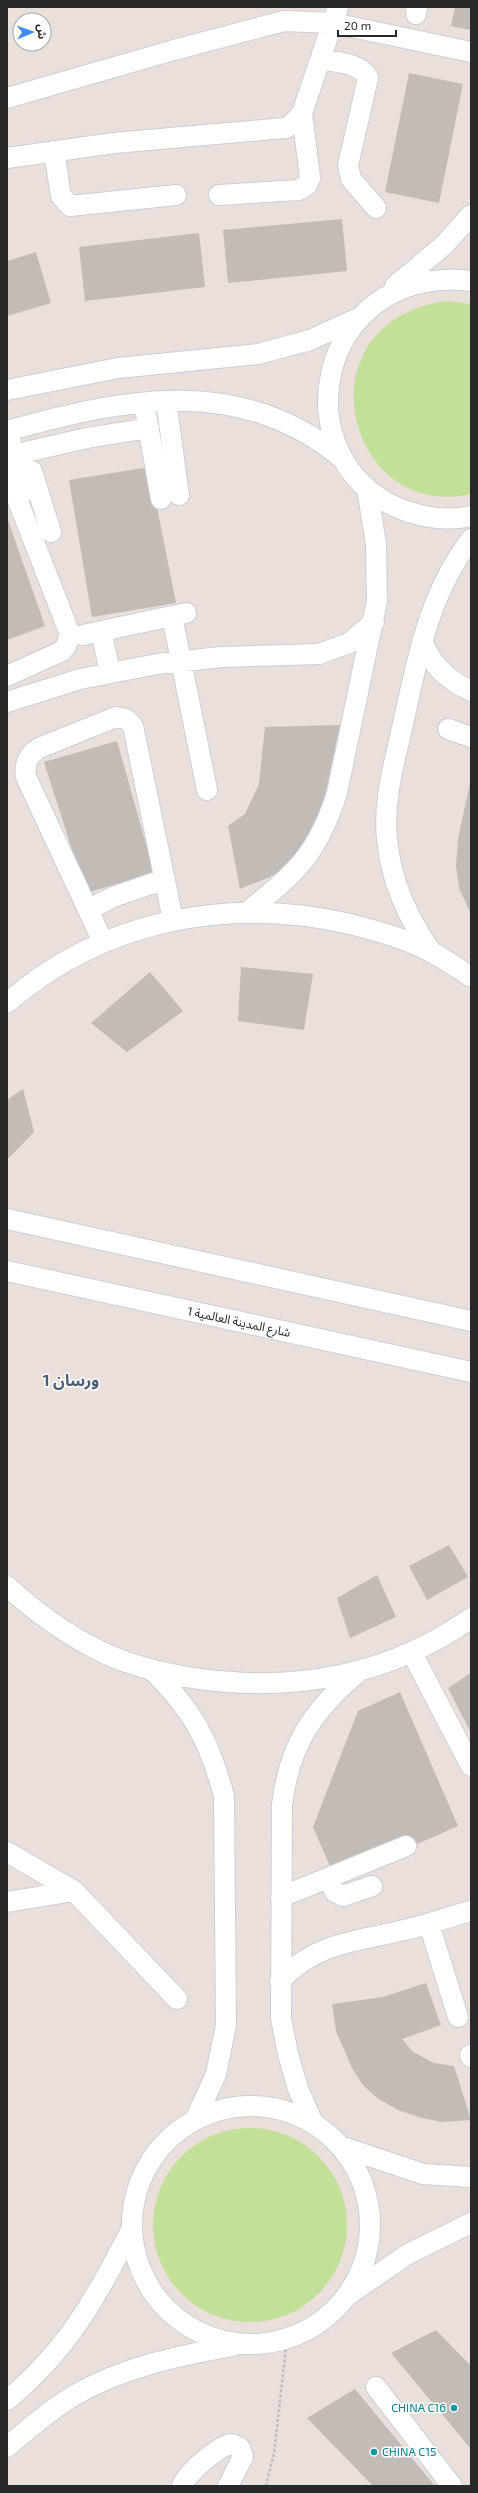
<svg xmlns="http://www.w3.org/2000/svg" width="478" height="2493" font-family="'Exo 2','Noto Sans Arabic',sans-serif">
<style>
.green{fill:#c2e097}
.building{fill:#c2bbb6}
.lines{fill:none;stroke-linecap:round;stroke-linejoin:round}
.minor-casing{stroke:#c8d0da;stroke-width:22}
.path{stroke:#bebebe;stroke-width:2.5;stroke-dasharray:3 2;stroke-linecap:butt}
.minor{stroke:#fff;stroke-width:20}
.culture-dot{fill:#0f9aa8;stroke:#fff;stroke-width:1.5}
.labels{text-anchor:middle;stroke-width:3;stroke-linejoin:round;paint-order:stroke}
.street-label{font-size:12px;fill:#282828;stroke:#fff}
.culture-label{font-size:12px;fill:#0d838f;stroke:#fff;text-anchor:end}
.district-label{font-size:16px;font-weight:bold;fill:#4a5d77;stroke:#fff}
</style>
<rect width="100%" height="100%" fill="#eadfda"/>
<path class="green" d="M 446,301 L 471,304 L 471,494 C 347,523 296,323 446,301 Z
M153 2225a97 97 0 1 1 194 0a97 97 0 1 1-194 0Z"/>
<path class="building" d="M 455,7 L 471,7 L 471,30 L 451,26 Z
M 409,73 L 463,84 L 439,203 L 385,192 Z
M 342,219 L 347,271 L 228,283 L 223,230 Z
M 199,233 L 205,287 L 85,301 L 79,247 Z
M 36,252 L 51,303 L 7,316 L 7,261 Z
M 149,467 L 176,603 L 92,617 L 69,480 Z
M 7,517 L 45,626 L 7,640 Z
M 340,725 L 323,805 L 314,829 L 295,858 L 283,869 L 270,877 L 240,889 L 228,826 L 245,814 L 259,784 L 265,727 Z
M 117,741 L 154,873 L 86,893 L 44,762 Z
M 470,783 L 471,783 L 471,914 L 459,888 L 456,866 L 458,839 Z
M 241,967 L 313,974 L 304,1030 L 238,1021 Z
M 150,972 L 183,1011 L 127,1052 L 91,1023 Z
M 23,1089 L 34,1132 L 7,1160 L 7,1100 Z
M 449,1545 L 468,1577 L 427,1600 L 409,1566 Z
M 377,1575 L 396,1617 L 350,1638 L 337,1598 Z
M 471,1673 L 471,1733 L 448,1688 Z
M 400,1692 L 458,1826 L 415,1845 L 411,1836 L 332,1871 L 313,1827 L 358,1711 Z
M 426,1983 L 441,2025 L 402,2039 L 413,2052 L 434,2063 L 454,2066 L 471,2120 L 442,2122 L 422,2118 L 398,2110 L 377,2098 L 363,2085 L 353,2070 L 336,2031 L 332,2004 L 383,1997 Z
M 436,2330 L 471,2366 L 471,2449 L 391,2353 Z
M 355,2389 L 435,2486 L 373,2486 L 307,2418 Z"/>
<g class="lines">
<g class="minor-casing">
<path id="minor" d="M 416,14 L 417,7
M 321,59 C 335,62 362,63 368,78 L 348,165 L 351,179 L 376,208
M 7,98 L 174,50 L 284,21 L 333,23 L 471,52
M 54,151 L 61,196 L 70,206 L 176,195
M 7,158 L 114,143 L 285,128 L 291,125 L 302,113 L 338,7
M 219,195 L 299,190 L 307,185 L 310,178 L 302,113
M 471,281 C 314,263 276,467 409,512 C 428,518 450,521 471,516
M 395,286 L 444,245 L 471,215
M 7,390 L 118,368 L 258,354 L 310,340 L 356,319
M 166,401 L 179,495
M 146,414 L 161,499
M 7,431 C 125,398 241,374 343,459
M 7,432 L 27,490
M 26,452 L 87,438 L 149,428
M 32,471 L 51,532
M 7,473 L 70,634 L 66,646 L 62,651 L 7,676
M 172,616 L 207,790
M 101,631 L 110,672
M 83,635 L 186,613
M 422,641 C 432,665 447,680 471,691
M 7,702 L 80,679 L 157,664 L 221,657 L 319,654 L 349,643 L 374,622
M 448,729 L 471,737
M 89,909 L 113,897 L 165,879
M 246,913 C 296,872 317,856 337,793 L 377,601 L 376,544 L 367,488
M 103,942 L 26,777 C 24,764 28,755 39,748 L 116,717 L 126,719 L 133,726 L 173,920
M 432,953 C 408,918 391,882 387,839 C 383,801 394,764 402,728 C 417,661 428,595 471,539
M 7,1003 C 102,920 228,896 350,924 C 377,931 408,939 433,953 C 446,960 459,969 471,977
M 7,1219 L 471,1321
M 7,1271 L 471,1372
M 7,1586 C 34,1611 63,1632 96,1649 C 128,1666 165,1674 200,1679 C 297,1692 391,1675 471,1618
M 412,1653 L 471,1766
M 152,1670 C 193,1711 209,1740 224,1796 L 226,2025 L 216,2074 L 195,2120
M 7,1852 L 74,1891 L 177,1999
M 328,1878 L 335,1892 L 343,1896 L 372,1886
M 281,1897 L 406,1846
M 7,1902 L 74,1891
M 429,1924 L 458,2017
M 280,1981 C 316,1942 355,1942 404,1930 C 426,1925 449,1917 471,1911
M 470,2055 L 471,2057
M132 2225a119 119 0 1 1 238 0a119 119 0 1 1-238 0Z
M 313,2123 L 298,2089 L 288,2054 L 281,2018 L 282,1805 C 289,1746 312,1711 357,1673
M 340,2146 L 423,2174 L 471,2177
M 351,2293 L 408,2254 L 471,2223
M 376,2387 L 452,2486
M 7,2400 C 69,2349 96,2297 132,2228
M 7,2447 C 28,2429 49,2411 73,2396 C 123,2367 177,2356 233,2346
M 182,2486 C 186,2474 219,2445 232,2444 L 240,2448 L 243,2457 L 228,2486"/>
</g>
<path class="path" d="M 266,2486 L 274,2453 L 287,2339"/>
<use href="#minor" class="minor"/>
</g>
<g class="culture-dot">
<circle cx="454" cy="2408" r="4"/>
<circle cx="374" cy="2452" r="4"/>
</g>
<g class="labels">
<g class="street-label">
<text transform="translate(239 1322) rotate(12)" y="4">شارع المدينة العالمية 1</text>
</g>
<g class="culture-label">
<text x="446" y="2412">CHINA C16</text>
<text x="382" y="2456" text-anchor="start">CHINA C15</text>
</g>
<g class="district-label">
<text x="71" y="1386">ورسان 1</text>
</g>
</g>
<rect width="478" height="2493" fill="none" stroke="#282828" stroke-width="16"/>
<g transform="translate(32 32) rotate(88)"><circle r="19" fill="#ffffff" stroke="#a9a9a9"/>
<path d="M0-3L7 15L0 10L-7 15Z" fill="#3c8df5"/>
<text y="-6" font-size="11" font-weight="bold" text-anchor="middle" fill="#282828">ش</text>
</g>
<path d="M338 30v6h58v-6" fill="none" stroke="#282828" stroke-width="2"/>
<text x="344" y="30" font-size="12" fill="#282828" stroke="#ffffff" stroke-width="3" paint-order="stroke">20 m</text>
</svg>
